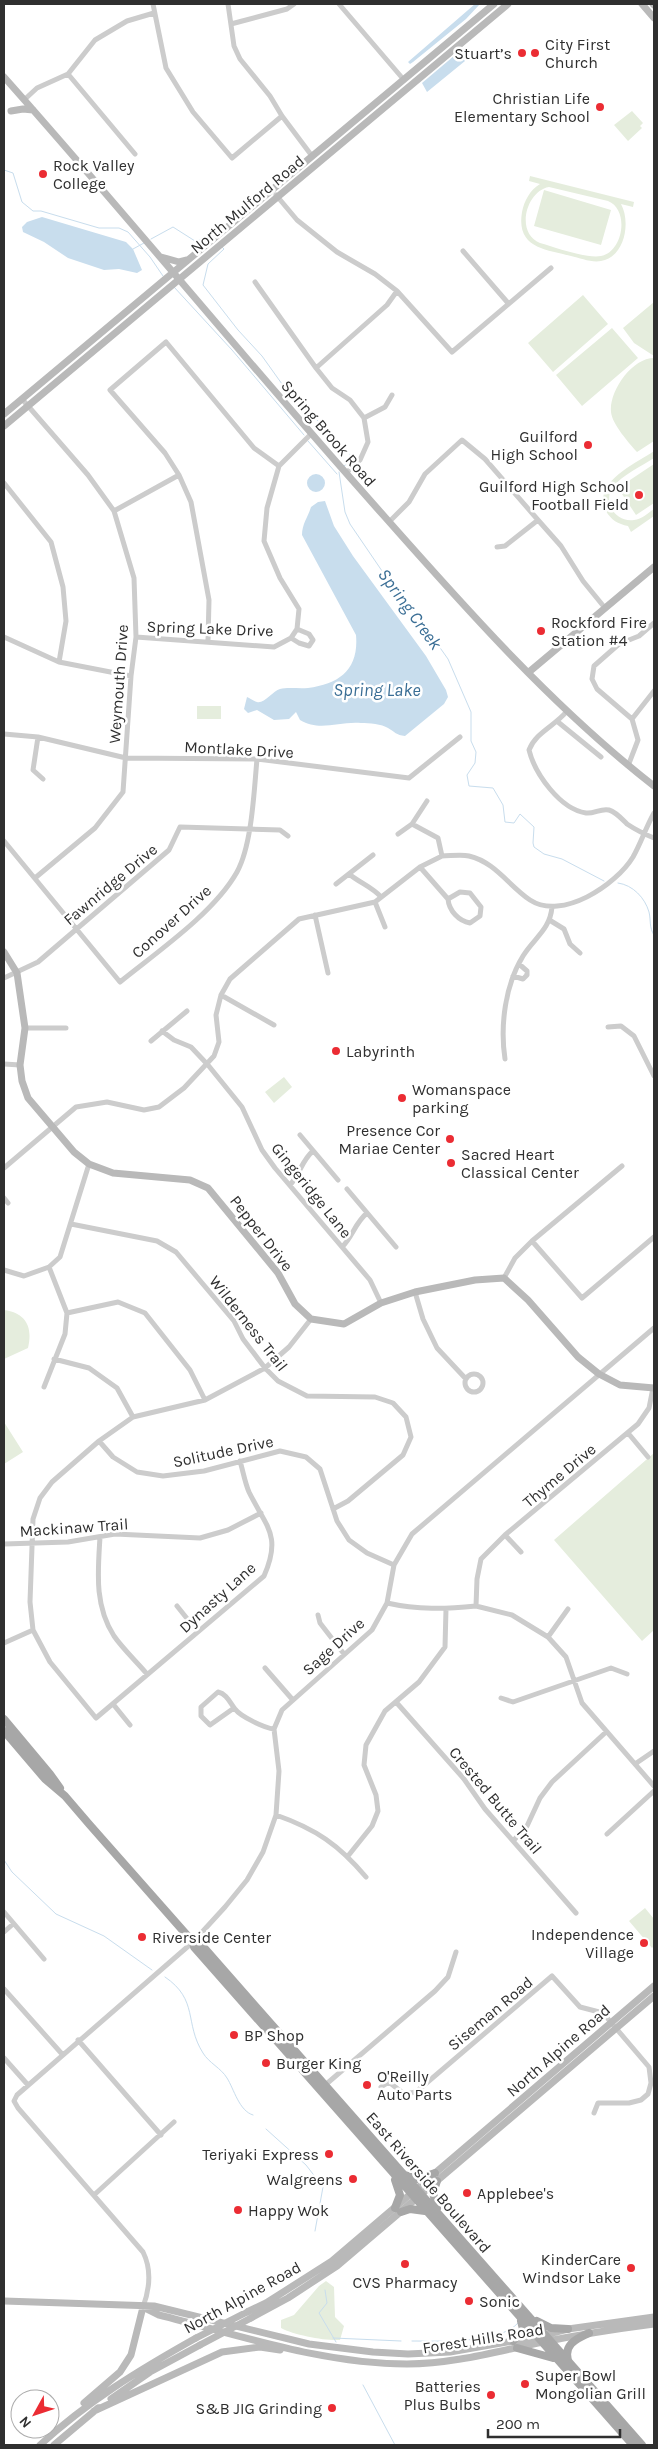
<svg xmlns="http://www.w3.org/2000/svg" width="658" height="2449" font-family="Karla,sans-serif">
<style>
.green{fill:#e5eddd;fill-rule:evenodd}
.water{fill:#c8dded}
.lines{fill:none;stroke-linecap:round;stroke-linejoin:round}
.stream{stroke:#c8dded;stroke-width:1}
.street{stroke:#ccc;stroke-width:5}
.secondary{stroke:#b9b9b9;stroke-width:7}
.primary{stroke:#a7a7a7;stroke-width:8}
.secondary-bridge{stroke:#b9b9b9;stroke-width:7}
.poi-dot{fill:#eb2c33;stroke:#fff;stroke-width:2}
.labels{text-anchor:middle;stroke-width:5;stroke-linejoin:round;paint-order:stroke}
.poi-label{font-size:16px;fill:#2f2f2f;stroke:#fff;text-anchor:start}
.street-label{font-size:16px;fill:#2f2f2f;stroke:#fff}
.water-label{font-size:18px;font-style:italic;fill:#3a6e95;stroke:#fff}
</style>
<rect width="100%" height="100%" fill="#fff"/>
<path class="green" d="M 632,111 L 643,123 L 640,126 L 642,128 L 628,141 L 614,125 Z
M 530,176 L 634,202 L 633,207 L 621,204 C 631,222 625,257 601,261 C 592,263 580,258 571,256 C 545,249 516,248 522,212 C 524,201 530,190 540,184 L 529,181 ZM 549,187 L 608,201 C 630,210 623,252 601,256 C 587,259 554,247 540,243 C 515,233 526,191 549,187 Z
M 544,190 L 611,210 L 601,245 L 534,226 Z
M 583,295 L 608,324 L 553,372 L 528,343 Z
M 654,302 L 654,356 L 634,343 L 623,328 Z
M 612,328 L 638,358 L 582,406 L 556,375 Z
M 654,358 L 654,441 L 637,452 C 629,443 612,424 611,412 C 609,391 632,358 654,358 Z
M 654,451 L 654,458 C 642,466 622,475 613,487 C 602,502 616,523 634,520 C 642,519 648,513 654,509 L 654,516 L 631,532 L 628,526 C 618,524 611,520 606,511 C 592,482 635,464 654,451 Z
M 654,464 L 654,503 L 636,515 L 618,488 Z
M 197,706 L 221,706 L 221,719 L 197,719 Z
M 284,1077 L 292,1087 L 274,1103 L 265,1092 Z
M 4,1310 C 26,1313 33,1327 28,1348 L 4,1359 Z
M 4,1422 L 23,1452 L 4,1464 Z
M 654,1453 L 654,1630 L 642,1641 L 554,1540 Z
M 645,1908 L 654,1919 L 654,1946 L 652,1948 L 629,1921 Z
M 326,2281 L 334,2287 L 335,2317 L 344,2326 L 340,2340 C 325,2341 294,2335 281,2328 L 281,2320 L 294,2315 L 319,2286 Z"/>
<path class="water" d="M 475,4 L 480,4 L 466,19 L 413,62 L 410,64 L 408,62 Z
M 461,50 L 465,61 L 427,92 L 422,83 Z
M 42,217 L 126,242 L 133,249 L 142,270 L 137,273 L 119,269 L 104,270 L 68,258 L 44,242 L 23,232 L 22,227 L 27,222 Z
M307 483a9 9 0 1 1 18 0a9 9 0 1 1-18 0Z
M 325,501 L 334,526 L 353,556 L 426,656 L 446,690 L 448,697 L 444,704 L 405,736 C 396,735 395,732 388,728 C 382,724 369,723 361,723 C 339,721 320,732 300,720 L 296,712 L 289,719 L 274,720 L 257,710 L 248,713 L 244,709 L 247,697 C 250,698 253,701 257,702 C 264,704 273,691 280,689 C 288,687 299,689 308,688 C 340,684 359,669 356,635 L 302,535 C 302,524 308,517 311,507 L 318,502 Z"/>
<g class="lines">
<path class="stream" d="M 4,170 L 13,173 L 22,202 L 33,211 L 41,211 L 99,228 L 119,228 L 128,232 L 150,257 L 163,276
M 151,239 L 173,227 L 195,241 L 213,235
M 222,247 L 224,249 L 208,264 L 203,285 L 238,330 L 262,356 L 287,391 L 299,401 L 350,455 L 349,462 L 344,466
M 133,249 L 144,243
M 174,287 L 232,350 L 304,435
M 308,441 L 337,474
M 339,472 L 345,512 L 350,524 L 395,590 L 414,611 L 448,659 L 471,712 L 471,741 L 476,752 L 475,763 L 467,775 L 469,786 L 493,788 L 503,805 L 505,822 L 514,823 L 520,814 L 534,827 L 533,843 L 534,847 L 544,854 L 562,859 L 604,881
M 618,883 C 633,885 645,898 649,912 C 651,920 649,928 654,935
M 4,1860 L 12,1872 L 56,1914 L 104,1936 L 152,1970
M 165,1977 C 199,2000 184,2023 203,2053 C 209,2063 221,2068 227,2078 C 234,2089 239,2111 253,2115
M 266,2129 L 306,2165 L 323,2187 L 315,2231
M 325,2290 L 327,2303 L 319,2313 L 336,2342
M 333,2338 L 401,2341
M 412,2341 C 438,2341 500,2344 518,2323
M 363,2385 L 395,2445"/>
<path class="street" d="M 153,4 L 166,68 L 193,112 L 232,158 L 282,116
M 228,4 L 234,46 L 240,59 L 270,96 L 282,116 L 312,156
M 339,4 L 404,80
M 231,24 L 287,9 L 294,4
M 68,74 L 135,154
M 24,100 L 37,88 L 68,74 L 95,40 L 127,21 L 154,13
M 276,195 L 297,220 L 337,252 L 375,274 L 397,291 L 452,352 L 551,268
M 463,251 L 508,303
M 255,282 L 316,368 L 332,388 L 350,400 L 364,418 L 368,442 L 360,460 L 346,473
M 316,368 L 387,305 L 397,291
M 22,399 L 88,475 L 114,511 L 134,578 L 136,637 L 131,676 L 123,792 L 95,828 L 35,878
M 364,418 L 385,407 L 392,395
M 4,483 L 51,542 L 63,587 L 66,621 L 59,662
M 114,511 L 179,475
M 389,522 L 409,502 L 425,474 L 462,440 L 485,459 L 538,520 L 561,546 L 583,581 L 605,608
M 497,547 L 505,546 L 538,520
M 654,623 L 639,636 L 619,644 L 594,666 L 592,679 L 597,689 L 632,719 L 654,691
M 4,637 L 59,662 L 131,676
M 136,637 L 274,647 L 291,638 L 297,629 L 299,609 L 280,578 L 264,541 L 267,508 L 279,466 L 311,434
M 291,638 L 299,643 L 309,646 L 313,640 L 309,634 L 297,629
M 208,641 L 209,600 L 191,502 L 179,475 L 165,453 L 110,390 L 166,342 L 254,448 L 279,466
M 567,711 C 555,726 536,732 529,750 C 535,774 560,809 586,813 C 594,814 601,808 609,810 C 616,812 622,819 627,824 C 636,830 644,834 654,838
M 558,722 L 601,757
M 4,734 L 38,737 L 126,758 L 257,759 L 409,778 L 460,737
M 38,737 L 33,770 L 43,779
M 628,766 L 638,740 L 632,719
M 412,824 L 438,838 L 442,856 C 450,856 461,854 469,856 C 495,862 509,886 530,900 C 562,921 616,885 633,857 C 641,843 646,827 654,813
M 398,834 L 412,824 L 427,801
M 4,841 L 120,982 C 157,952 214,913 237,872 C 252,845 254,791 257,759
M 420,867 L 448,899 C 449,911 459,921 470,923 L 480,916 L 481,907 L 470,893 L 460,892 L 448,899
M 349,874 C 360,883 372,887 381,897
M 336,884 L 373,855
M 375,902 L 385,927
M 315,915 L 328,973
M 551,921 L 564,929 L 570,944 L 580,953
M 513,976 L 523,979 L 527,975 L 527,971 L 519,964
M 4,978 L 38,962 L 169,850 L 180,827 L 280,830 L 288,836
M 221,995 L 274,1025
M 608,1027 L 621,1026 L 634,1036 L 654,1076
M 25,1028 L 66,1028
M 162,1031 L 174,1040 L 191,1047 L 208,1065 L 242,1107 L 262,1150 L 275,1168 L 370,1280 L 381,1303
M 151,1041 L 187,1011
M 505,1059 C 500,1026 505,985 523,956 C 534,938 550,930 552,907
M 4,1064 L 20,1065
M 300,1135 L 338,1180
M 4,1168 L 76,1107 L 107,1102 L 144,1110 L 159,1107 L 184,1088 L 214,1056 L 219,1042 L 216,1015 L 221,995 L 230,979 L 299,919 L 375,902 L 420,867 L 442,856
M 290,1185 C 300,1174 302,1160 313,1151
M 347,1189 L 396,1247
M 4,1198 L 8,1203
M 71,1224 L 157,1241 L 176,1252 L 234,1321 L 243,1339 L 265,1368 L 278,1381 L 307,1396 L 375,1397 L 393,1403 L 406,1417 L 411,1437 L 403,1455 L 348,1501 L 333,1509
M 532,1241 L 582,1298 L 654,1237
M 342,1247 C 353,1236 355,1223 367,1213
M 4,1270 L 24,1276 L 49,1267 L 60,1257 L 89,1164
M 504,1278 L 515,1258 L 532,1241 L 622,1166
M 415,1292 L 423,1319 L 437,1348 L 466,1379
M 67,1313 L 118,1302 L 145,1313 L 190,1370 L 205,1400
M 54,1359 L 89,1368 L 117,1388 L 133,1417
M465 1383a9 9 0 1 1 18 0a9 9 0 1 1-18 0Z
M 44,1387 L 65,1334 L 67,1313 L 49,1267
M 628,1433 L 648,1457
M 99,1441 L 113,1457 L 137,1472 L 163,1476 L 204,1471 L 280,1451 L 306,1457 L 320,1469 L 337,1521 L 349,1540 L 367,1553 L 394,1565
M 240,1461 C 243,1471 245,1483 249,1492 C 266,1527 282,1535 264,1576 L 96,1718 L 50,1662 L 33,1630 L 30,1602 L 33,1519 L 40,1498 L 52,1482 L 99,1441 L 133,1417 L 205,1400 L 265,1368 L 289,1347 L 311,1319
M 505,1535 L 521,1552
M 100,1537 C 98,1571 94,1605 114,1636 C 123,1649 137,1662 147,1674
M 4,1544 L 68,1542 L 115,1534 L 200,1538 L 228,1530 L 261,1513
M 387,1603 C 418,1610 446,1609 476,1606 L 477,1579 L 481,1559 L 505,1535 L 638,1424 L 649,1408 L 653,1388
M 177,1606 L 197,1631
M 476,1606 L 512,1615 L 548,1637 L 566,1657 L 582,1703 L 654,1786
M 318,1615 L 320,1623 L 344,1654
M 548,1637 L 568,1609
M 4,1643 L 33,1630
M 265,1668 L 292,1699
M 501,1698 L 513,1702 L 611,1668 L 627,1674
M 396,1702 L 464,1779 L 485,1809 L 576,1913
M 113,1704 L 130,1725
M 234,1708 L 210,1725 L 201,1716 L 201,1707 L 218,1692 C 227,1694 230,1703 235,1709 C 241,1717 265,1728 274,1729
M 635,1764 L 654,1751
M 276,1815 C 316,1829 339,1845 366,1877
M 607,1834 L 654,1791
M 513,1841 L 527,1826 L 540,1798 L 552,1782 L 606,1732
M 348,1856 L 372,1826 L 378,1811 L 376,1795 L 364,1765 L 366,1745 L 385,1711 L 419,1682 L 445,1647 L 446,1609
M 4,1912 L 44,1959
M 4,1932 L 13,1924
M 4,1989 L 62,2054
M 78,2040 L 161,2135
M 4,2058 L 28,2085
M 324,2086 L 435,1991 L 448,1977 L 456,1952
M 381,2087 L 389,2082 L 404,2094 L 416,2092 L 552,1976 L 580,2007 L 603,2013 L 649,2067 L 651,2083 L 648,2094 L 641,2100 L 629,2103 L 598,2103 L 594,2113
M 94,2195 L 174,2122
M 143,2307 C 150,2288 152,2270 143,2252 L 18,2108 L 14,2101 L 17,2095 L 193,1942 L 225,1907 L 247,1880 L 263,1852 L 276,1815 L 279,1771 L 274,1729 L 282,1710 L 372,1630 L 387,1603 L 394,1565 L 412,1534 L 654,1328"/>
<path class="secondary" d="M 642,4 L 654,18
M 653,4 L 654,5
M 4,77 C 133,222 255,372 384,516 C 468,611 554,708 654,786
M 11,111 L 23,109 L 33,110
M 161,257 L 179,262 L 187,260
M 4,414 L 494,4
M 4,426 L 508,4
M 529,672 L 654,567
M 4,952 L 17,973 L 25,1028 L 20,1065 L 22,1081 L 28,1098 L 74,1152 L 89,1164 L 113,1173 L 190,1180 L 208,1188 L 278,1273 L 295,1304 L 311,1319 L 344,1324 L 381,1303 L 415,1292 L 475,1280 L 504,1278 L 528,1300 L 578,1357 L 599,1374 L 620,1385 L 654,1388
M 4,2301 L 154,2306 L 309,2344 L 373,2352 L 408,2354 L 450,2352 L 536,2337 L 568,2329 L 654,2317
M 143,2307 L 159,2315 C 240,2335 322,2364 407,2364 C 451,2364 495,2352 538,2343 C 577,2335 615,2329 654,2324
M 247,2312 L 266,2303 L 332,2261 L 654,1986
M 251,2318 L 288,2298 L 337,2266 L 654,1996
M 111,2399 L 150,2372 L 200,2345
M 84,2403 L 120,2372 L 131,2355 L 143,2307
M 94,2411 L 222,2352 L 260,2347 L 280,2350
M 40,2445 C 88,2401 139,2370 196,2338
M 54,2445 L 98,2408"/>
<path class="primary" d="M 4,1719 L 50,1774 L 60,1788
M 4,1731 L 45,1779 L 65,1796 L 89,1824 L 193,1942 L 194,1947 L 633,2445
M 193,1942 L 199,1942 L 642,2445
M 405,2175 L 417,2179 L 435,2173
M 395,2180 L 400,2195 L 395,2208
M 437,2181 L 433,2193 L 437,2208
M 401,2212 L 410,2209 L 425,2211
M 537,2321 L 551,2328 L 568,2329
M 513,2341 L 523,2329 L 521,2321
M 517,2348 L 553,2358
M 569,2363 C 562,2346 575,2339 589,2333"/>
<path class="secondary-bridge" d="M 196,2338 L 247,2312
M 200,2345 L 251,2318"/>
</g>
<g class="poi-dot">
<circle cx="522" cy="53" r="5"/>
<circle cx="535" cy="53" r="5"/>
<circle cx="600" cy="107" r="5"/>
<circle cx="43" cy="174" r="5"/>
<circle cx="588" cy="445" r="5"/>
<circle cx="639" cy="495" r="5"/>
<circle cx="541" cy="631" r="5"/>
<circle cx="336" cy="1051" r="5"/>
<circle cx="402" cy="1098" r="5"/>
<circle cx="450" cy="1139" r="5"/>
<circle cx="451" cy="1163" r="5"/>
<circle cx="142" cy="1937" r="5"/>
<circle cx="644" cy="1943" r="5"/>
<circle cx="234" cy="2035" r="5"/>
<circle cx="266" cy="2063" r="5"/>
<circle cx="367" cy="2085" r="5"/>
<circle cx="329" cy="2154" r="5"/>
<circle cx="353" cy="2179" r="5"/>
<circle cx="467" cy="2193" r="5"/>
<circle cx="238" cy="2210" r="5"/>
<circle cx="405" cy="2264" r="5"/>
<circle cx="631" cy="2268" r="5"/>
<circle cx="469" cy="2301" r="5"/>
<circle cx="525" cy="2384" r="5"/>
<circle cx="491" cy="2395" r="5"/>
<circle cx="332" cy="2408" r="5"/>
</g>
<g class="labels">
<g class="poi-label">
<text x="545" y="50">City First<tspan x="545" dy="18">Church</tspan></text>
<text x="512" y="59" text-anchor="end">Stuart’s</text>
<text x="590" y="104" text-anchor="end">Christian Life<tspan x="590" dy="18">Elementary School</tspan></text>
<text x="53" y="171">Rock Valley<tspan x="53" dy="18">College</tspan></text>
<text x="578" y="442" text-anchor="end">Guilford<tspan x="578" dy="18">High School</tspan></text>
<text x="629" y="492" text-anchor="end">Guilford High School<tspan x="629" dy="18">Football Field</tspan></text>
<text x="551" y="628">Rockford Fire<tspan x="551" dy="18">Station #4</tspan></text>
<text x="346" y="1057">Labyrinth</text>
<text x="412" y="1095">Womanspace<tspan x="412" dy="18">parking</tspan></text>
<text x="440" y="1136" text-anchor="end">Presence Cor<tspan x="440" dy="18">Mariae Center</tspan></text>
<text x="461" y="1160">Sacred Heart<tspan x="461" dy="18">Classical Center</tspan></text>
<text x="634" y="1940" text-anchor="end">Independence<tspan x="634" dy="18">Village</tspan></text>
<text x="152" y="1943">Riverside Center</text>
<text x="244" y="2041">BP Shop</text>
<text x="276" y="2069">Burger King</text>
<text x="377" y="2082">O'Reilly<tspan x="377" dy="18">Auto Parts</tspan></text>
<text x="319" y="2160" text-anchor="end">Teriyaki Express</text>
<text x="343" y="2185" text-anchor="end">Walgreens</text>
<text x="477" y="2199">Applebee's</text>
<text x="248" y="2216">Happy Wok</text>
<text x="621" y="2265" text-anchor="end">KinderCare<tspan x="621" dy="18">Windsor Lake</tspan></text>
<text x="405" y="2288" text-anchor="middle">CVS Pharmacy</text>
<text x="479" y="2307">Sonic</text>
<text x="535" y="2381">Super Bowl<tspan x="535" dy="18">Mongolian Grill</tspan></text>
<text x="481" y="2392" text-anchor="end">Batteries<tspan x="481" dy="18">Plus Bulbs</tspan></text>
<text x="322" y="2414" text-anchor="end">S&amp;B JIG Grinding</text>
</g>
<g class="street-label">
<text transform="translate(247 204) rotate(-40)" y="6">North Mulford Road</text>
<text transform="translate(329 433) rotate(49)" y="6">Spring Brook Road</text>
<text transform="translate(210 628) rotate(2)" y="6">Spring Lake Drive</text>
<text transform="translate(118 684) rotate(-86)" y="6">Weymouth Drive</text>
<text transform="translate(239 749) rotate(3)" y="6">Montlake Drive</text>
<text transform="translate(110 884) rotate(-40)" y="6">Fawnridge Drive</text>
<text transform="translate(171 921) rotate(-42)" y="6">Conover Drive</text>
<text transform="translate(312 1190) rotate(51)" y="6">Gingeridge Lane</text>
<text transform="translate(262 1233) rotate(52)" y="6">Pepper Drive</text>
<text transform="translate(249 1323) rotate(52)" y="6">Wilderness Trail</text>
<text transform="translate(223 1451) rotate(-12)" y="6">Solitude Drive</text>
<text transform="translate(559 1475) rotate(-40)" y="6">Thyme Drive</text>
<text transform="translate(74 1527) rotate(-4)" y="6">Mackinaw Trail</text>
<text transform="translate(217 1597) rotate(-42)" y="6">Dynasty Lane</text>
<text transform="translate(333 1646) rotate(-42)" y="6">Sage Drive</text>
<text transform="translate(496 1800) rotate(50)" y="6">Crested Butte Trail</text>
<text transform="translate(490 2013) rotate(-40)" y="6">Siseman Road</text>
<text transform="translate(558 2050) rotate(-41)" y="6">North Alpine Road</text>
<text transform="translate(429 2182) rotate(49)" y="6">East Riverside Boulevard</text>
<text transform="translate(242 2297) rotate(-29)" y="6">North Alpine Road</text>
<text transform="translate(483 2338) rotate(-9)" y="6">Forest Hills Road</text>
</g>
<g class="water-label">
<text transform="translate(410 609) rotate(54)" y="6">Spring Creek</text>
<text x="377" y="696">Spring Lake</text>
</g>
</g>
<rect width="658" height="2449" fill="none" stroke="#2f2f2f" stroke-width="10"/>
<g transform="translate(35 2414) rotate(230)"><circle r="24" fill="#ffffff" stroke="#acacac"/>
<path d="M0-4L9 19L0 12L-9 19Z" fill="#eb2c33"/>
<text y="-8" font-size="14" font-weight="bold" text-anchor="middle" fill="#2f2f2f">N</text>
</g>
<path d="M488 2429v8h132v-8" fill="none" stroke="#2f2f2f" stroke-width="2.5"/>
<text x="496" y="2429" font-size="15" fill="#2f2f2f" stroke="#ffffff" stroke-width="4" paint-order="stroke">200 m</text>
</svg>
